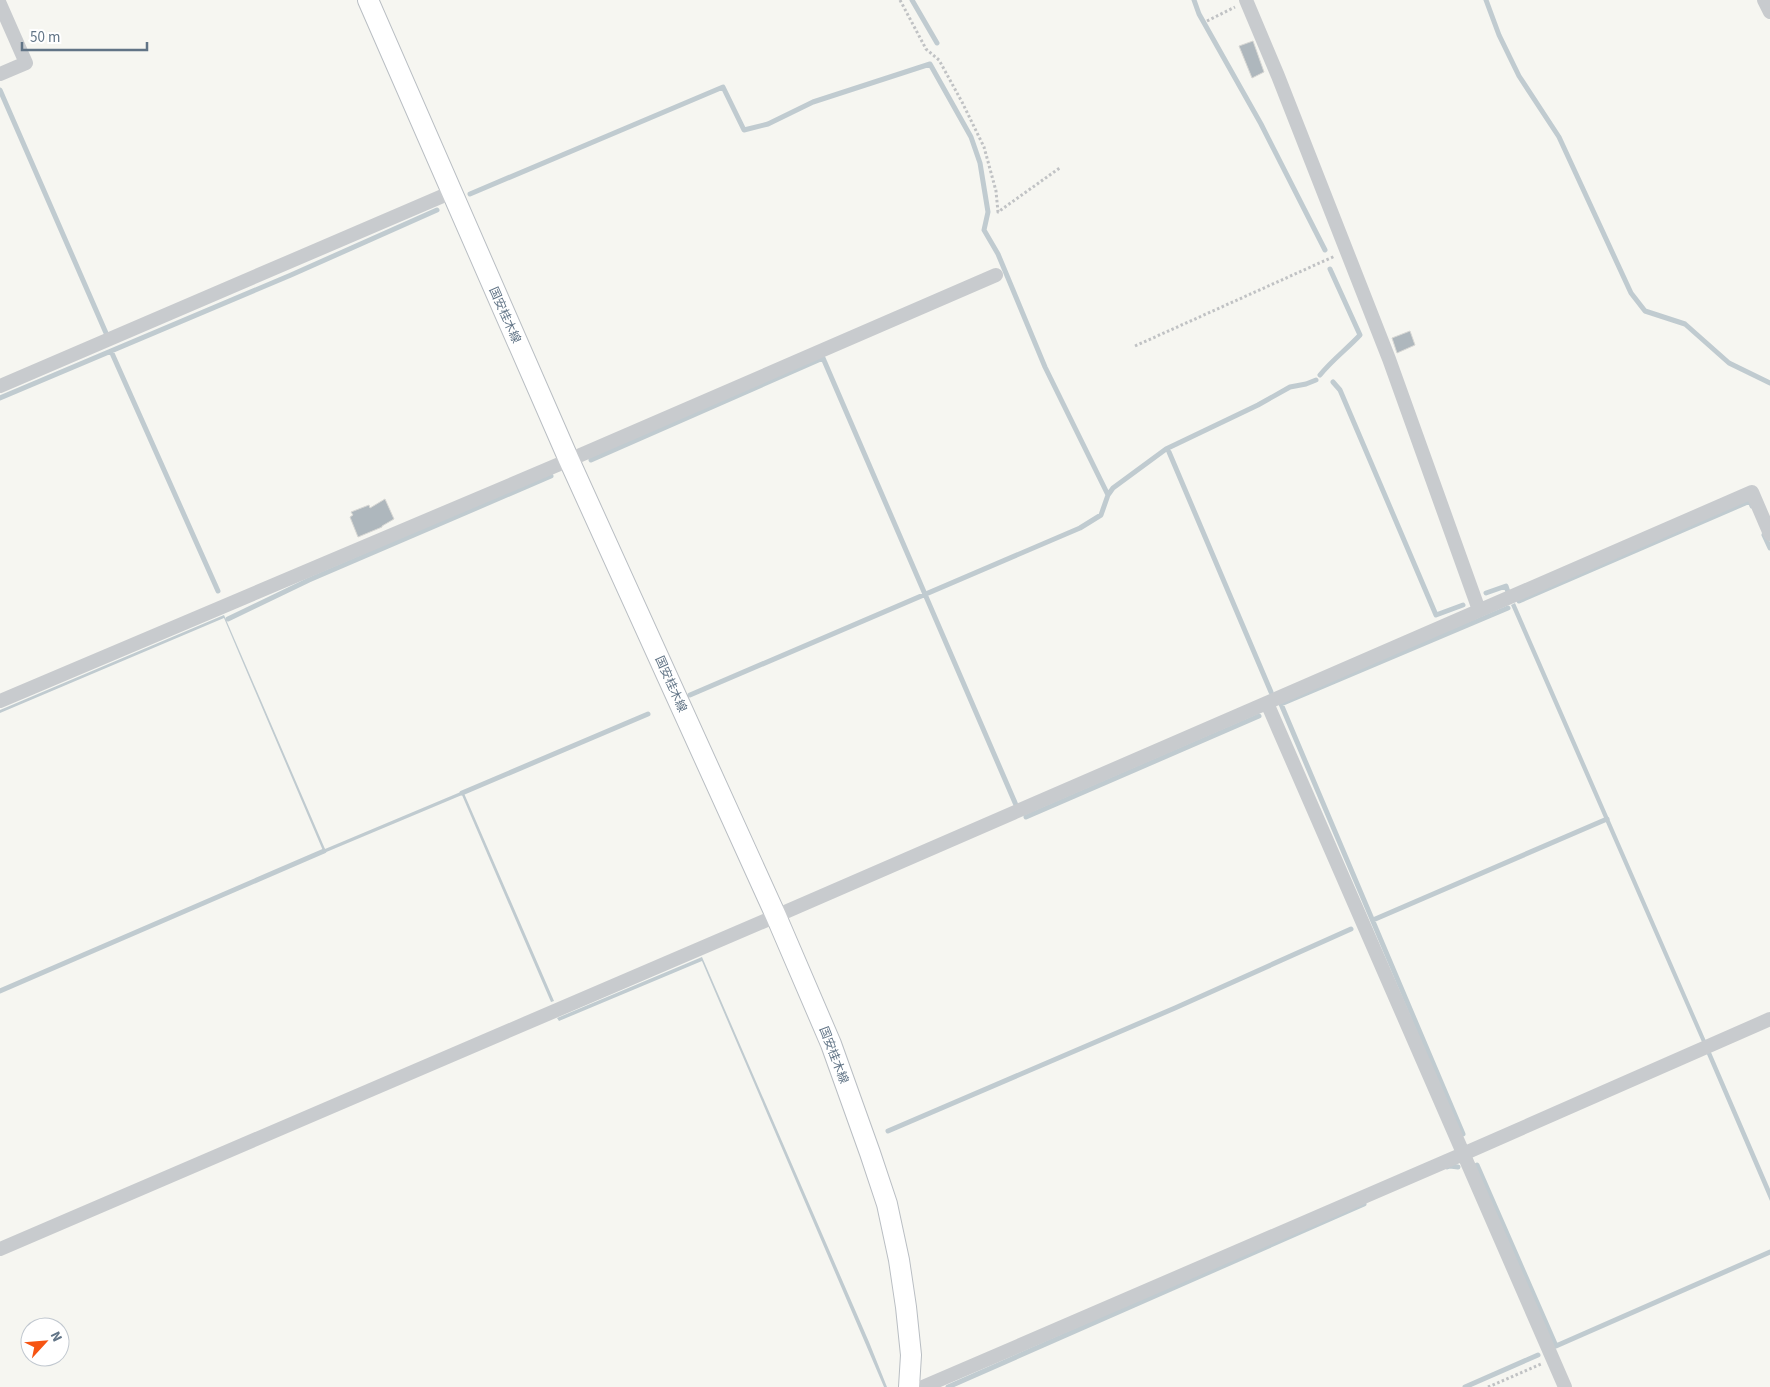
<svg xmlns="http://www.w3.org/2000/svg" width="1770" height="1387" font-family="'Source Sans 3','Noto Sans JP',sans-serif">
<style>
.water{fill:#c0cbd0}
.lines{fill:none;stroke-linecap:round;stroke-linejoin:round}
.stream{stroke:#c0cbd0;stroke-width:5}
.building{fill:#aeb7bd;stroke:#d7d7d4}
.secondary-casing{stroke:#b9bec3;stroke-width:22}
.path{stroke:#c0c2c4;stroke-width:3;stroke-dasharray:2.5 2.5;stroke-linecap:butt}
.street{stroke:#c8cbce;stroke-width:14}
.secondary{stroke:#fff;stroke-width:20}
.labels{text-anchor:middle;stroke-width:5;stroke-linejoin:round;paint-order:stroke}
.street-label{font-size:12px;fill:#617486;stroke:#fff}
</style>
<rect width="100%" height="100%" fill="#f6f6f1"/>
<path class="water" d="M 1515,603 L 1706,1041 L 1702,1042 L 1511,605 Z
M 224,615 L 325,849 L 463,791 L 554,1001 L 551,1002 L 462,795 L 324,853 L 224,618 L 0,713 L 0,710 Z
M 702,957 L 869,1342 L 887,1387 L 884,1387 L 702,961 L 559,1021 L 557,1018 Z
M 1710,1050 L 1770,1189 L 1770,1201 L 1706,1052 Z"/>
<g class="lines">
<path class="stream" d="M 912,0 L 937,43
M 1194,0 L 1199,14 L 1261,124 L 1325,250
M 1486,0 L 1499,35 L 1519,76 L 1559,137 L 1631,293 L 1645,311 L 1685,324 L 1729,363 L 1770,383
M 0,90 L 106,333
M 470,194 L 723,87 L 744,130 L 768,124 L 813,102 L 930,64 L 971,137 L 980,163 L 988,212 L 984,230 L 998,254 L 1045,367 L 1108,495
M 111,351 L 218,591
M 1320,375 C 1332,360 1347,349 1360,335 L 1330,269
M 1333,382 L 1340,390 L 1436,615 L 1463,605
M 0,398 L 291,275 L 437,210
M 1169,452 L 1271,692
M 591,460 L 823,358 L 1016,805
M 1764,535 L 1770,548
M 1486,593 L 1506,586 L 1508,592
M 1519,601 L 1750,501 L 1752,506
M 228,619 L 309,580 L 551,476
M 690,695 L 1080,528 L 1101,515 L 1108,495 L 1113,488 L 1166,449 L 1258,405 L 1290,387 L 1306,384 L 1316,380
M 462,793 L 648,714
M 1026,817 L 1259,716
M 1373,920 L 1607,819
M 0,991 L 324,851
M 888,1131 L 1175,1008 L 1351,929
M 1463,1134 L 1281,704 L 1508,608
M 1477,1165 L 1556,1346 L 1770,1252
M 1447,1167 L 1450,1166 L 1458,1167
M 948,1387 L 1364,1204
M 1465,1387 L 1538,1355"/>
</g>
<path class="building" d="M 1253,41 L 1264,72 L 1252,78 L 1239,46 Z
M 1410,331 L 1415,345 L 1397,353 L 1392,338 Z
M 385,499 L 394,519 L 382,526 L 382,527 L 358,537 L 350,517 L 353,515 L 351,512 L 369,505 L 370,508 Z"/>
<g class="lines">
<g class="secondary-casing">
<path id="secondary" d="M 368,0 L 569,460 L 776,916 L 831,1044 L 870,1153 L 887,1204 L 899,1260 L 906,1307 L 911,1355 L 909,1387"/>
</g>
<path class="path" d="M 900,0 L 926,49 L 939,60 L 962,102 L 984,147 L 996,191 L 998,212 L 1061,167
M 1207,21 L 1235,7
M 1135,346 L 1335,256
M 1488,1387 L 1541,1364"/>
<path class="street" d="M 1246,0 L 1278,76 L 1389,359 L 1479,610
M 1764,0 L 1770,12
M 0,4 L 26,63 L 0,74
M 0,386 L 452,192
M 0,701 L 569,460 L 996,275
M 1267,703 L 1565,1387
M 0,1249 L 776,916 L 1752,492 L 1770,534
M 923,1387 L 1463,1154 L 1770,1019"/>
<use href="#secondary" class="secondary"/>
</g>
<g class="labels">
<g class="street-label">
<text transform="translate(505 315) rotate(66)" y="4">国安桂木線</text>
<text transform="translate(671 684) rotate(66)" y="4">国安桂木線</text>
<text transform="translate(834 1055) rotate(69)" y="4">国安桂木線</text>
</g>
</g>
<g transform="translate(45 1342) rotate(64)"><circle r="24" fill="#ffffff" stroke="#c0c7cf"/>
<path d="M0-4L9 19L0 12L-9 19Z" fill="#f65412"/>
<text y="-8" font-size="14" font-weight="bold" text-anchor="middle" fill="#617486">N</text>
</g>
<path d="M22 42v8h125v-8" fill="none" stroke="#617486" stroke-width="2.5"/>
<text x="30" y="42" font-size="15" fill="#617486" stroke="#ffffff" stroke-width="4" paint-order="stroke">50 m</text>
</svg>
